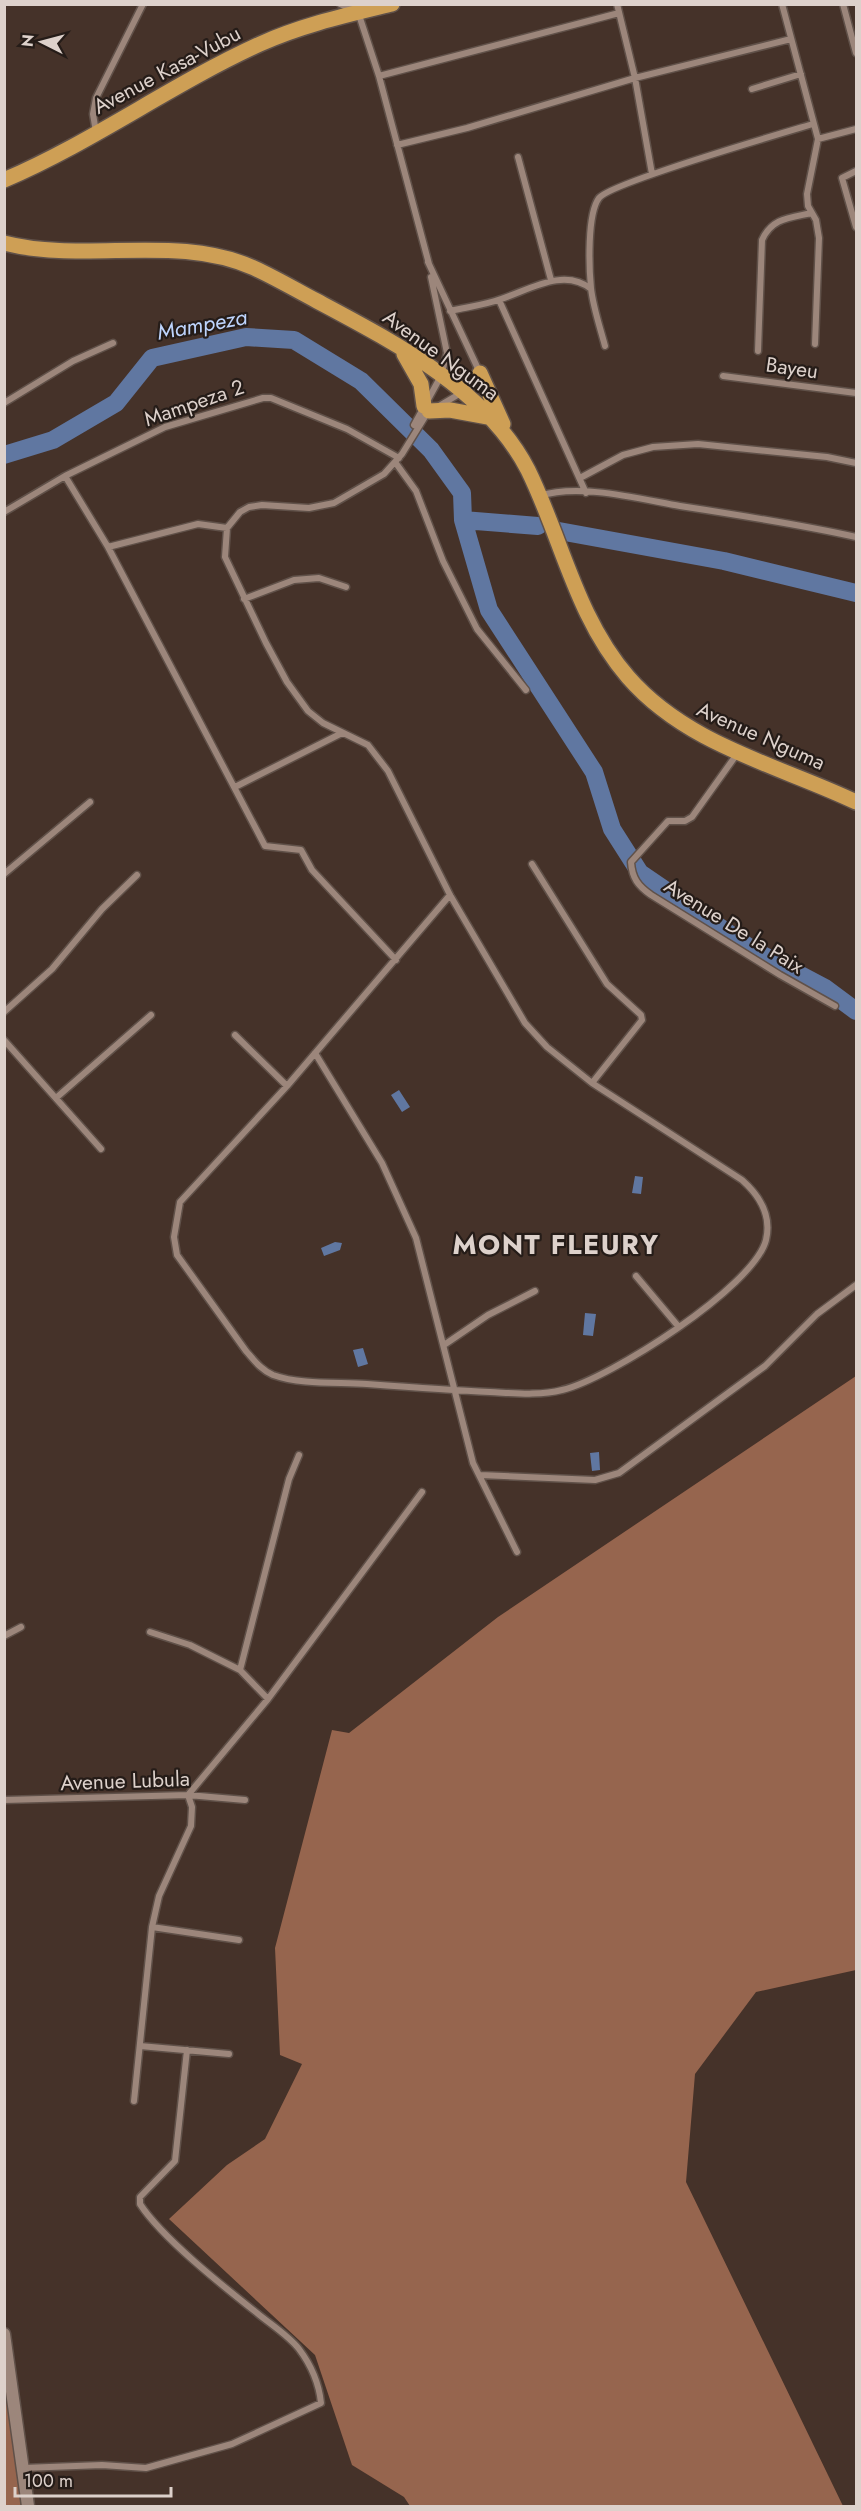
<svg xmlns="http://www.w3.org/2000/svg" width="861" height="2511" font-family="Jost,sans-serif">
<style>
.forest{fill:#96654e}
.water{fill:#6077a1}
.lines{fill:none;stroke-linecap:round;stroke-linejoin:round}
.river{stroke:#6077a1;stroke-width:18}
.street-casing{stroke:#605149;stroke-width:9}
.secondary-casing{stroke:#605149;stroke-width:15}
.primary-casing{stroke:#605149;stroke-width:18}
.street{stroke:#9c867b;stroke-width:6}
.secondary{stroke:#9c867b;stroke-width:12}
.primary{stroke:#ce9f55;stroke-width:15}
.labels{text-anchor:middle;stroke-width:4.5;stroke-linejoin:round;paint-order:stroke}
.street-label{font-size:21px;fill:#ddd1cb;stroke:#251c18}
.water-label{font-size:22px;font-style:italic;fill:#bed4fc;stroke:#251c18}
.district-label{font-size:27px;font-weight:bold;letter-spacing:1.5px;fill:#ddd1cb;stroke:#251c18}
</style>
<rect width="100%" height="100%" fill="#453229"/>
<path class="forest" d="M 856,1376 L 856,1970 L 756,1992 L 695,2074 L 686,2182 L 843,2506 L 410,2506 L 404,2497 L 352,2465 L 315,2355 L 169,2219 L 227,2165 L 265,2139 L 302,2064 L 280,2055 L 275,1948 L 332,1730 L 349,1733 L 498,1617 Z
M 4,2381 L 21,2506 L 5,2506 Z"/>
<path class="water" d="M 399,1090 L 410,1107 L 402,1112 L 391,1095 Z
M 635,1176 L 643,1177 L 641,1194 L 632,1193 Z
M 335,1242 L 342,1243 L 340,1250 L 324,1256 L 321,1248 Z
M 585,1313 L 596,1314 L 593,1336 L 583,1335 Z
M 363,1348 L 368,1364 L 358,1367 L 353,1350 Z
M 599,1452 L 600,1470 L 592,1471 L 590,1453 Z"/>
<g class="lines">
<path class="river" d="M 4,455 L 53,440 L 116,403 L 152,358 L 246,337 L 294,340 L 361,381 L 431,450 L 462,493 L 463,520 L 489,610 L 594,772 L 612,829 L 640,873 L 753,950 L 825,988 L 856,1011
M 463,520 L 538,526
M 559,531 L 724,561 L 856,593"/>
<g class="street-casing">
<path id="street" d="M 340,4 L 358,12 L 379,76 L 429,264
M 617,4 L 635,78 L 652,174
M 782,4 L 818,139 L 807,194 L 808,206 L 816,220 L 819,238 L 815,344
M 843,4 L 856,53
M 379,76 L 619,13
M 752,89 L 801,74
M 96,132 L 93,114 L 96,98 L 143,4
M 818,139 L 856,129
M 397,145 L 467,128 L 635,78 L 791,39
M 518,157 L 551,280
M 856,171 L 842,178 L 856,227
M 428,262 L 480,373 L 471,387 L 439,406
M 499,300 L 586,493
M 450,311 C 467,307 485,305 501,299 C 529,290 564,267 591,289
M 605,346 C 600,327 593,307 591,288 C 589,268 587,214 599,198 C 610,183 783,133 813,124
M 758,351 L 762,240 C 772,218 789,218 812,213
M 723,376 L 856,393
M 4,403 L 73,361 L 113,343
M 428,412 L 402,454 L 384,474 L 334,503 L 309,508 L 262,505 L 249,507 L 240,512 L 227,528 L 225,557 L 266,643 L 287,682 L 308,711 L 323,723 L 368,745 L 388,771 L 450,895 L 525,1023 L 547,1047 L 592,1083 L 742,1180 C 760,1196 772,1215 766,1240 C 754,1287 609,1379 562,1390 C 539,1396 513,1393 490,1392 C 449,1390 408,1387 367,1384 C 338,1382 301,1385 273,1375 C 261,1370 254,1360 246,1351 L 177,1255 L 174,1237 L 180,1202 L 287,1086 L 450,895
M 414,425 L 441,376 L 447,353 L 431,277
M 395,462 L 416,491 L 443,561 L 477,629 L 526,690
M 65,476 L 108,547 L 265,846 L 301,850 L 312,870 L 396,960
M 580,478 L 623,455 L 653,447 L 698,444 L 827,457 L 856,463
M 540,496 C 579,483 640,499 680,506 C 739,515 798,524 856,537
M 4,512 L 65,476 L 165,427 L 263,398 L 271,398 L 347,429 L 399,458
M 108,547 L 198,524 L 227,528
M 244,599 L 294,580 L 319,578 L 346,587
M 737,754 L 692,817 L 685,821 L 668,821 L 631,862 C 632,878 638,886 651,895 L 780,975 L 835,1006
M 235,787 L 342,733
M 532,864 L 607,984 L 641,1015 L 642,1020 L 592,1083
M 4,874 L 90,802
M 4,1012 L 52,969 L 102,909 L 137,875
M 235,1035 L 287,1086
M 4,1040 L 101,1149
M 315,1053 L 382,1163 L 416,1238 L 473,1463 L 517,1552
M 56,1098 L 151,1015
M 636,1276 L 678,1326
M 444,1345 L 488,1315 L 535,1291
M 480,1475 L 595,1480 L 619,1473 L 765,1366 L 817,1314 L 856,1285
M 150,1632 L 190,1645 L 240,1670
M 4,1636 L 21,1627
M 268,1699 L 240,1670 L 289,1479 L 299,1455
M 4,1800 L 188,1795 L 245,1800
M 152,1927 L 239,1940
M 140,2046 L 229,2054
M 134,2101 L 152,1927 L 159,1896 L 191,1826 L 192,1807 L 188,1795 L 268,1699 L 422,1492
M 23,2468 L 102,2465 L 146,2468 L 232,2444 L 321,2403 C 319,2383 311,2365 299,2349 C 288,2335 270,2324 257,2313 C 224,2287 162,2238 140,2204 L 140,2197 L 175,2161 L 187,2050"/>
</g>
<g class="secondary-casing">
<path id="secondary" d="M 4,2334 L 28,2506"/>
</g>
<g class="primary-casing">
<path id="primary" d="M 4,180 C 93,142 172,84 260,44 C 302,25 347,15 392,4
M 4,243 C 86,264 176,233 254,268 C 276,278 296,290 317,301 C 394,342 487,390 528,470 C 562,539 576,617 628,677 C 687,745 778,765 856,802
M 404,354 L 421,384 L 424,406
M 480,373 L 503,424
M 429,411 L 450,410 L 488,417"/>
</g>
<use href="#street" class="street"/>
<use href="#secondary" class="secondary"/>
<use href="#primary" class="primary"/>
</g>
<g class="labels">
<g class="street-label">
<text transform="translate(167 70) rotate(-28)" y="7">Avenue Kasa-Vubu</text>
<text transform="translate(441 355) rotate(36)" y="7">Avenue Nguma</text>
<text transform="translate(792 368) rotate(8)" y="7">Bayeu</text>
<text transform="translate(194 403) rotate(-19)" y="7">Mampeza 2</text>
<text transform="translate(761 736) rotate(24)" y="7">Avenue Nguma</text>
<text transform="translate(734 926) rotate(32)" y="7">Avenue De la Paix</text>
<text transform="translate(125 1781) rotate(-2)" y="7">Avenue Lubula</text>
</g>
<g class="water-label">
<text transform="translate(202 324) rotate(-10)" y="8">Mampeza</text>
</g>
<g class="district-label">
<text x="556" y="1254">MONT FLEURY</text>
</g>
</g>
<rect width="861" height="2511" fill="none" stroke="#ddd1cb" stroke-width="12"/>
<g transform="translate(42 42) rotate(276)" stroke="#251c18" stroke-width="4.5" paint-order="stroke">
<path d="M0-4.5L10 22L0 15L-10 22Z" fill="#ddd1cb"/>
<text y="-9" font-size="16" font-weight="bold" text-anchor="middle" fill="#ddd1cb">N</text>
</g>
<path d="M15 2487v9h156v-9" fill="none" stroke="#ddd1cb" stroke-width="3"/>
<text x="24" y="2487" font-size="18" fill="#ddd1cb" stroke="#251c18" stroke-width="4.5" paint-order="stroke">100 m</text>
</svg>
